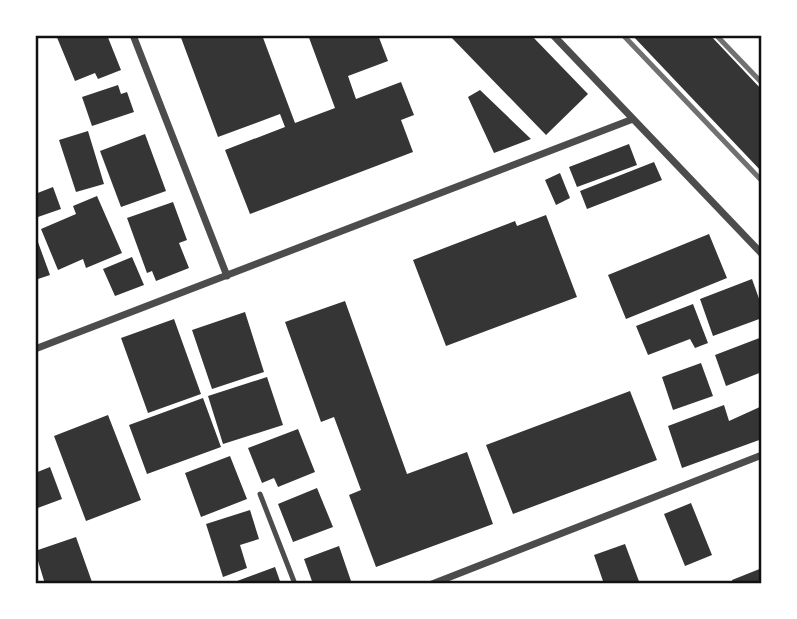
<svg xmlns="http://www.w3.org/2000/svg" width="797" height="619" font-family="'DM Sans',sans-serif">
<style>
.building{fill:#353535}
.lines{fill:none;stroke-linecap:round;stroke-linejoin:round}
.service{stroke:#4c4c4c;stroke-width:5}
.minor{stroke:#4c4c4c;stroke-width:7}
.rail{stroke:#707070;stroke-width:5}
.neatline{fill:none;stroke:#111;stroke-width:2.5}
</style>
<rect width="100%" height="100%" fill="#fff"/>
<path class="building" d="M 56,35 L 107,35 L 121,70 L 98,79 L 95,73 L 75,81 Z
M 180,35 L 262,35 L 295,123 L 335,108 L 308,35 L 378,35 L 388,61 L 348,76 L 356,99 L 401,82 L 414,115 L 401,120 L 413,152 L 250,214 L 225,150 L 285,127 L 280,114 L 218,137 Z
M 449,35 L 531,35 L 588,94 L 546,135 Z
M 632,35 L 710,35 L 762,90 L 762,172 Z
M 118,85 L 121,94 L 127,92 L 134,112 L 92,126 L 82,97 Z
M 480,90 L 531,139 L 494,153 L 468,97 Z
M 88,131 L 104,184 L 76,192 L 59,140 Z
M 145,134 L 166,191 L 121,207 L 100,151 Z
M 629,144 L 637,165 L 577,187 L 569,167 Z
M 654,162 L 662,180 L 587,209 L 580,191 Z
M 560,173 L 570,198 L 556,205 L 545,180 Z
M 53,187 L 61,209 L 35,218 L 35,194 Z
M 97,196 L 122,253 L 86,268 L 83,259 L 58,270 L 41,229 L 76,214 L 73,206 Z
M 173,202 L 187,240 L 179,243 L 189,268 L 156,281 L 152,271 L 147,273 L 127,218 Z
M 546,215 L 577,297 L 446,346 L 413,260 L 515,221 L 517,226 Z
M 35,234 L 50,275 L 35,280 Z
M 709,234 L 727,278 L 626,319 L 608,275 Z
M 132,257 L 144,285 L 115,296 L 103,269 Z
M 752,279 L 762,307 L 762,318 L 713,336 L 700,299 Z
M 345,301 L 407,474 L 467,452 L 493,524 L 376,567 L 349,495 L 361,490 L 334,417 L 321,422 L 285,322 Z
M 693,304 L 708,343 L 695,348 L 690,339 L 648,355 L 636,326 Z
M 245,312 L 264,372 L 212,389 L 192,330 Z
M 174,319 L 201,394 L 148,413 L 121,338 Z
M 762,337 L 762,372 L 726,386 L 715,355 Z
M 701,363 L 713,396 L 673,410 L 662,377 Z
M 267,377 L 283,425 L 223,444 L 208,396 Z
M 630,391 L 657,460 L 513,514 L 486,445 Z
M 203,398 L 221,447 L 147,474 L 129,425 Z
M 724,405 L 729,421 L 762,406 L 762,439 L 682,468 L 668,426 Z
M 108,415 L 141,500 L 86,521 L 54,436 Z
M 298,429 L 315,472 L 278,487 L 274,478 L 262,483 L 248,448 Z
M 230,456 L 247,499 L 201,517 L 185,473 Z
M 50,467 L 62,499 L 35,509 L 35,473 Z
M 317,488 L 333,527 L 293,542 L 278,504 Z
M 691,503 L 712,555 L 685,566 L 664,514 Z
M 250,510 L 259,539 L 240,545 L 247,568 L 223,577 L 206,524 Z
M 76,537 L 92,582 L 87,584 L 45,584 L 35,551 Z
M 625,544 L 640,584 L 604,584 L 594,555 Z
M 339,546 L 352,584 L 313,584 L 304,559 Z
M 275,567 L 281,584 L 229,584 Z
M 762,568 L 762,584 L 733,584 L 732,580 Z"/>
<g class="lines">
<path class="service" d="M 260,494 L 295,584"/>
<path class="minor" d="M 133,35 L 227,276
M 553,35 L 762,254
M 35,349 L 633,119
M 432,584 L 762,455"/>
<path class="rail" d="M 623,35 L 762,181
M 716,35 L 762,83"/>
</g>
<rect width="797" height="619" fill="none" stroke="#ffffff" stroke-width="74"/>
<rect x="37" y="37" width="723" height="545" class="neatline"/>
</svg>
